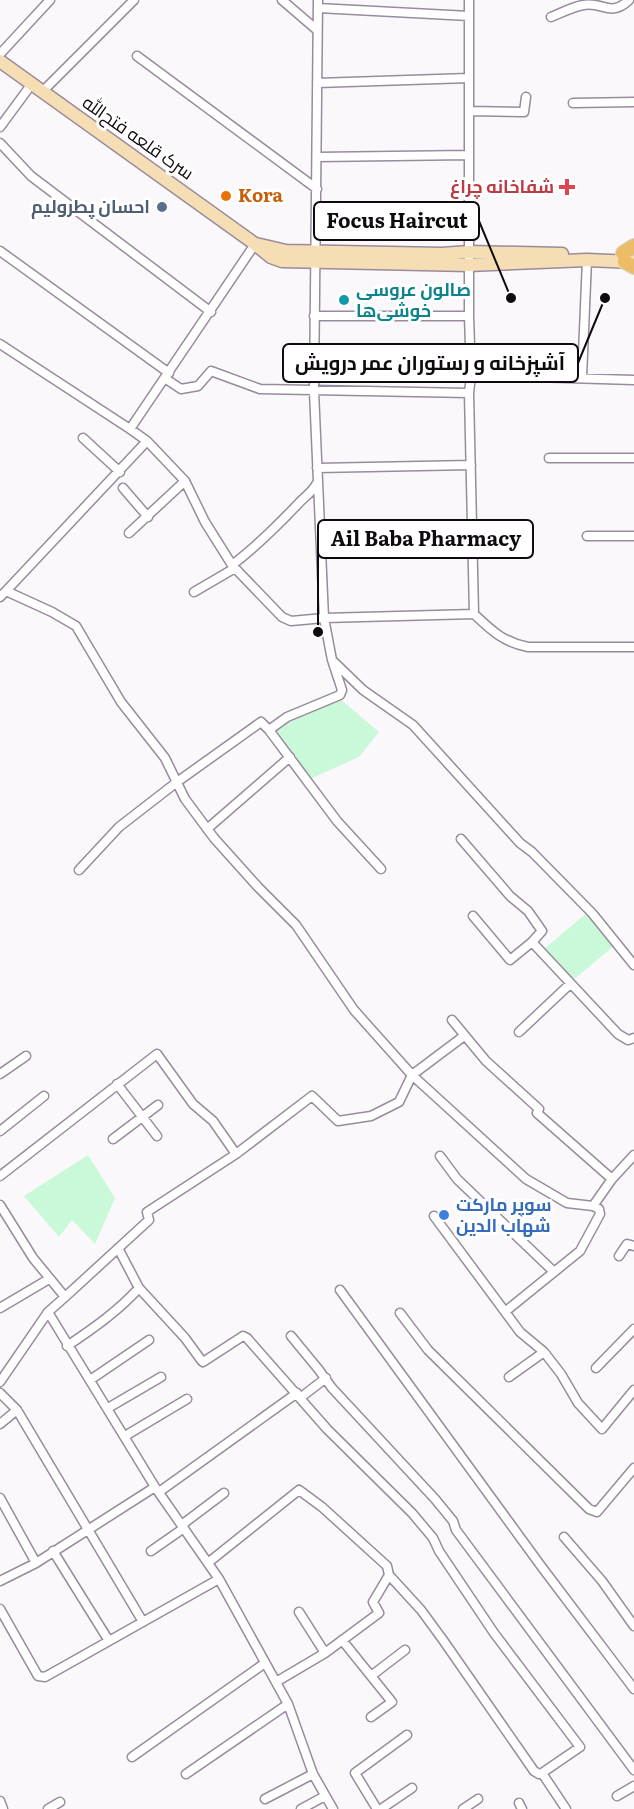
<svg xmlns="http://www.w3.org/2000/svg" width="634" height="1809" font-family="Literata,Cairo,serif">
<style>
.green{fill:#c9f9d9}
.lines{fill:none;stroke-linecap:round;stroke-linejoin:round}
.street-casing{stroke:#9a8a9e;stroke-width:11}
.secondary-casing{stroke:#9a8a9e;stroke-width:15}
.primary-casing{stroke:#d4d3d4;stroke-width:16}
.street{stroke:#fff;stroke-width:8}
.secondary{stroke:#f5deb3;stroke-width:12}
.primary{stroke:#ecbc67;stroke-width:14}
.health-dot{fill:#e0444e;stroke:#fff;stroke-width:2}
.food-dot{fill:#e8710a;stroke:#fff;stroke-width:2}
.service-dot{fill:#5c6f8a;stroke:#fff;stroke-width:2}
.culture-dot{fill:#0f9aa8;stroke:#fff;stroke-width:2}
.shop-dot{fill:#3f7fe0;stroke:#fff;stroke-width:2}
.labels{text-anchor:middle;stroke-width:6;stroke-linejoin:round;paint-order:stroke}
.street-label{font-size:18px;fill:#0f0910;stroke:#fff}
.health-label{font-size:18px;font-weight:bold;fill:#be3a42;stroke:#fff;text-anchor:end}
.food-label{font-size:18px;font-weight:bold;fill:#c56008;stroke:#fff;text-anchor:start}
.service-label{font-size:18px;font-weight:bold;fill:#4e5e75;stroke:#fff;text-anchor:end}
.culture-label{font-size:18px;font-weight:bold;fill:#0d838f;stroke:#fff;text-anchor:start}
.shop-label{font-size:18px;font-weight:bold;fill:#366cbe;stroke:#fff;text-anchor:start}
.leader{fill:none;stroke:#0f0910;stroke-width:2}
.callout-dot{fill:#0f0910;stroke:#fff;stroke-width:2}
.callout{fill:#fff;stroke:#0f0910;stroke-width:2}
.callout-label{font-size:20px;text-anchor:middle;font-weight:bold;fill:#0f0910}
</style>
<rect width="100%" height="100%" fill="#fbf8fc"/>
<path class="green" d="M 339,698 L 379,732 L 359,757 L 310,779 L 272,732 L 291,721 Z
M 588,912 L 616,944 L 572,981 L 544,949 Z
M 88,1155 L 115,1198 L 95,1244 L 72,1220 L 59,1237 L 24,1196 Z"/>
<g class="lines">
<g class="street-casing">
<path id="street" d="M 282,0 L 317,30
M 318,0 L 314,391 L 324,618 L 332,660 L 363,690 L 413,725 L 520,843 L 532,852 L 592,913 L 634,965
M 469,0 L 469,316 L 471,375 L 469,393 L 474,614
M 318,8 L 469,16
M 551,17 C 561,13 572,7 583,5 C 603,1 610,18 629,0
M 0,54 L 50,0
M 137,56 L 317,189
M 317,83 L 469,78
M 42,92 L 134,0
M 573,103 L 634,102
M 469,111 L 524,112 L 526,97
M 0,127 L 31,85
M 0,143 L 31,176 L 211,312
M 317,157 L 469,155
M 0,251 L 169,373
M 314,316 L 469,316
M 0,344 L 130,429 L 255,244
M 471,375 L 634,380
M 582,377 L 587,260
M 166,379 L 181,389 L 198,386 L 211,371 L 260,389 L 469,393
M 83,438 L 120,472
M 147,441 L 185,481 L 205,522 L 232,565 L 282,617 L 291,621 L 324,618 L 474,614 C 492,631 503,642 528,647 L 634,647
M 549,458 L 634,458
M 317,468 L 471,465
M 123,488 L 148,517
M 129,533 L 185,481
M 587,536 L 634,536
M 321,545 L 473,540
M 232,565 C 256,547 277,526 298,504 C 305,496 312,493 317,483
M 6,591 L 147,441 L 130,429
M 194,592 L 235,568
M 0,597 L 6,591 L 52,612 L 76,626 L 121,702 L 165,758 L 185,799 L 214,838 L 258,887 L 296,925 L 354,1010 L 412,1075 L 526,1179 L 567,1203 L 593,1206 L 612,1179 L 634,1155
M 269,730 L 287,717 L 340,695 L 342,690 L 333,663
M 207,829 L 290,757
M 461,839 L 510,896 L 528,911 L 542,931 L 532,942 L 618,1034 L 628,1040 L 634,1038
M 79,870 L 119,827 L 177,782 L 261,722 L 269,730 L 337,821 L 381,869
M 473,916 L 510,960 L 532,942
M 452,1020 L 486,1061 L 539,1109 L 537,1113 L 612,1179
M 519,1032 L 570,984
M 0,1074 L 26,1056
M 117,1084 L 157,1136
M 0,1131 L 44,1096
M 113,1139 L 158,1105
M 440,1156 L 457,1179 L 553,1271
M 0,1176 L 157,1054 L 193,1104 L 213,1121 L 236,1154
M 0,1205 L 33,1258 L 65,1297 L 48,1312 L 0,1382
M 434,1216 L 520,1332 L 544,1352 L 561,1374 L 578,1403 L 602,1429 L 634,1390
M 118,1248 L 139,1288 L 185,1338 L 201,1360 L 203,1362 L 243,1336 L 247,1338 L 327,1429 L 412,1513 L 433,1538 L 439,1551 L 494,1633 L 580,1747 L 542,1773
M 619,1256 L 627,1244 L 634,1246
M 340,1290 L 541,1566 L 634,1689
M 65,1297 L 149,1220 L 147,1212 L 236,1154 L 312,1096 L 338,1121 L 371,1116 L 399,1102 L 412,1075 L 464,1036
M 0,1308 L 49,1279
M 506,1311 L 580,1251 L 600,1214 L 599,1209 L 593,1206
M 48,1312 L 155,1487 L 219,1579 L 288,1704 L 313,1774 L 333,1809
M 400,1313 L 428,1350 L 589,1509 L 597,1512 L 634,1468
M 291,1336 L 319,1370 L 332,1388 L 435,1499 L 453,1521 L 456,1530 L 634,1770
M 67,1346 C 94,1328 118,1311 139,1288
M 596,1368 L 634,1329
M 509,1377 L 544,1352
M 90,1380 L 149,1340
M 0,1393 L 17,1410 L 143,1622
M 300,1398 L 326,1378
M 108,1408 L 161,1377
M 0,1424 L 17,1410
M 125,1436 L 187,1399
M 159,1492 L 297,1393
M 0,1498 L 36,1563
M 183,1524 L 224,1493
M 564,1537 L 602,1581 L 634,1626
M 53,1551 L 109,1641
M 151,1551 L 184,1528
M 209,1562 L 299,1490 L 322,1507 L 387,1566 L 389,1575 L 421,1610 L 443,1640 L 534,1771 L 539,1774 L 542,1773 L 566,1809
M 0,1581 L 36,1563 L 155,1487
M 0,1609 L 38,1676 L 45,1677 L 219,1579
M 299,1612 L 325,1653
M 342,1640 L 392,1702 L 371,1717
M 371,1676 L 405,1650
M 276,1682 L 325,1653 L 379,1613 L 373,1602 L 389,1575
M 132,1757 L 265,1663
M 186,1774 L 288,1704
M 617,1796 L 634,1786
M 265,1799 L 313,1774
M 0,1801 L 3,1809
M 519,1803 L 522,1809
M 48,1809 L 60,1802
M 301,1809 L 325,1796
M 377,1809 L 355,1773 L 407,1735
M 381,1809 L 412,1788
M 463,1809 L 478,1799"/>
</g>
<g class="secondary-casing">
<path id="secondary" d="M 0,61 L 255,244 L 271,257 L 282,261 L 469,265 L 587,260 L 634,262
M 256,244 L 286,251 L 442,254 L 469,252 L 562,254"/>
</g>
<g class="primary-casing">
<path id="primary" d="M 623,253 L 634,246
M 625,262 L 634,267"/>
</g>
<use href="#street" class="street"/>
<use href="#secondary" class="secondary"/>
<use href="#primary" class="primary"/>
</g>
<path class="health-dot" d="M564 178h6v6h6v6h-6v6h-6v-6h-6v-6h6z"/>
<circle class="food-dot" cx="226" cy="196" r="6"/>
<circle class="service-dot" cx="162" cy="207" r="6"/>
<circle class="culture-dot" cx="344" cy="300" r="6"/>
<circle class="shop-dot" cx="444" cy="1215" r="6"/>
<g class="labels">
<g class="street-label">
<text transform="translate(138 138) rotate(35)" y="6">سرک قلعه فتح‌الله</text>
</g>
<g class="health-label">
<text x="554" y="193">شفاخانه چراغ</text>
</g>
<g class="food-label">
<text x="238" y="202">Kora</text>
</g>
<g class="service-label">
<text x="150" y="213">احسان پطرولیم</text>
</g>
<g class="culture-label">
<text x="356" y="296">صالون عروسی<tspan x="356" dy="21">خوشی‌ها</tspan></text>
</g>
<g class="shop-label">
<text x="456" y="1211">سوپر مارکت<tspan x="456" dy="21">شهاب الدین</tspan></text>
</g>
</g>
<path class="leader" d="M511 298L479 221M605 298L578 363M318 632L318 539"/>
<g class="callout-dot">
<circle cx="511" cy="298" r="6"/>
<circle cx="605" cy="298" r="6"/>
<circle cx="318" cy="632" r="6"/>
</g>
<g class="callout">
<rect x="314" y="202" width="165" height="38" rx="6"/>
<rect x="283" y="344" width="295" height="38" rx="6"/>
<rect x="318" y="520" width="215" height="38" rx="6"/>
</g>
<g class="callout-label">
<text x="397" y="228">Focus Haircut</text>
<text x="430" y="370">آشپزخانه و رستوران عمر درویش</text>
<text x="426" y="546">Ail Baba Pharmacy</text>
</g>
</svg>
